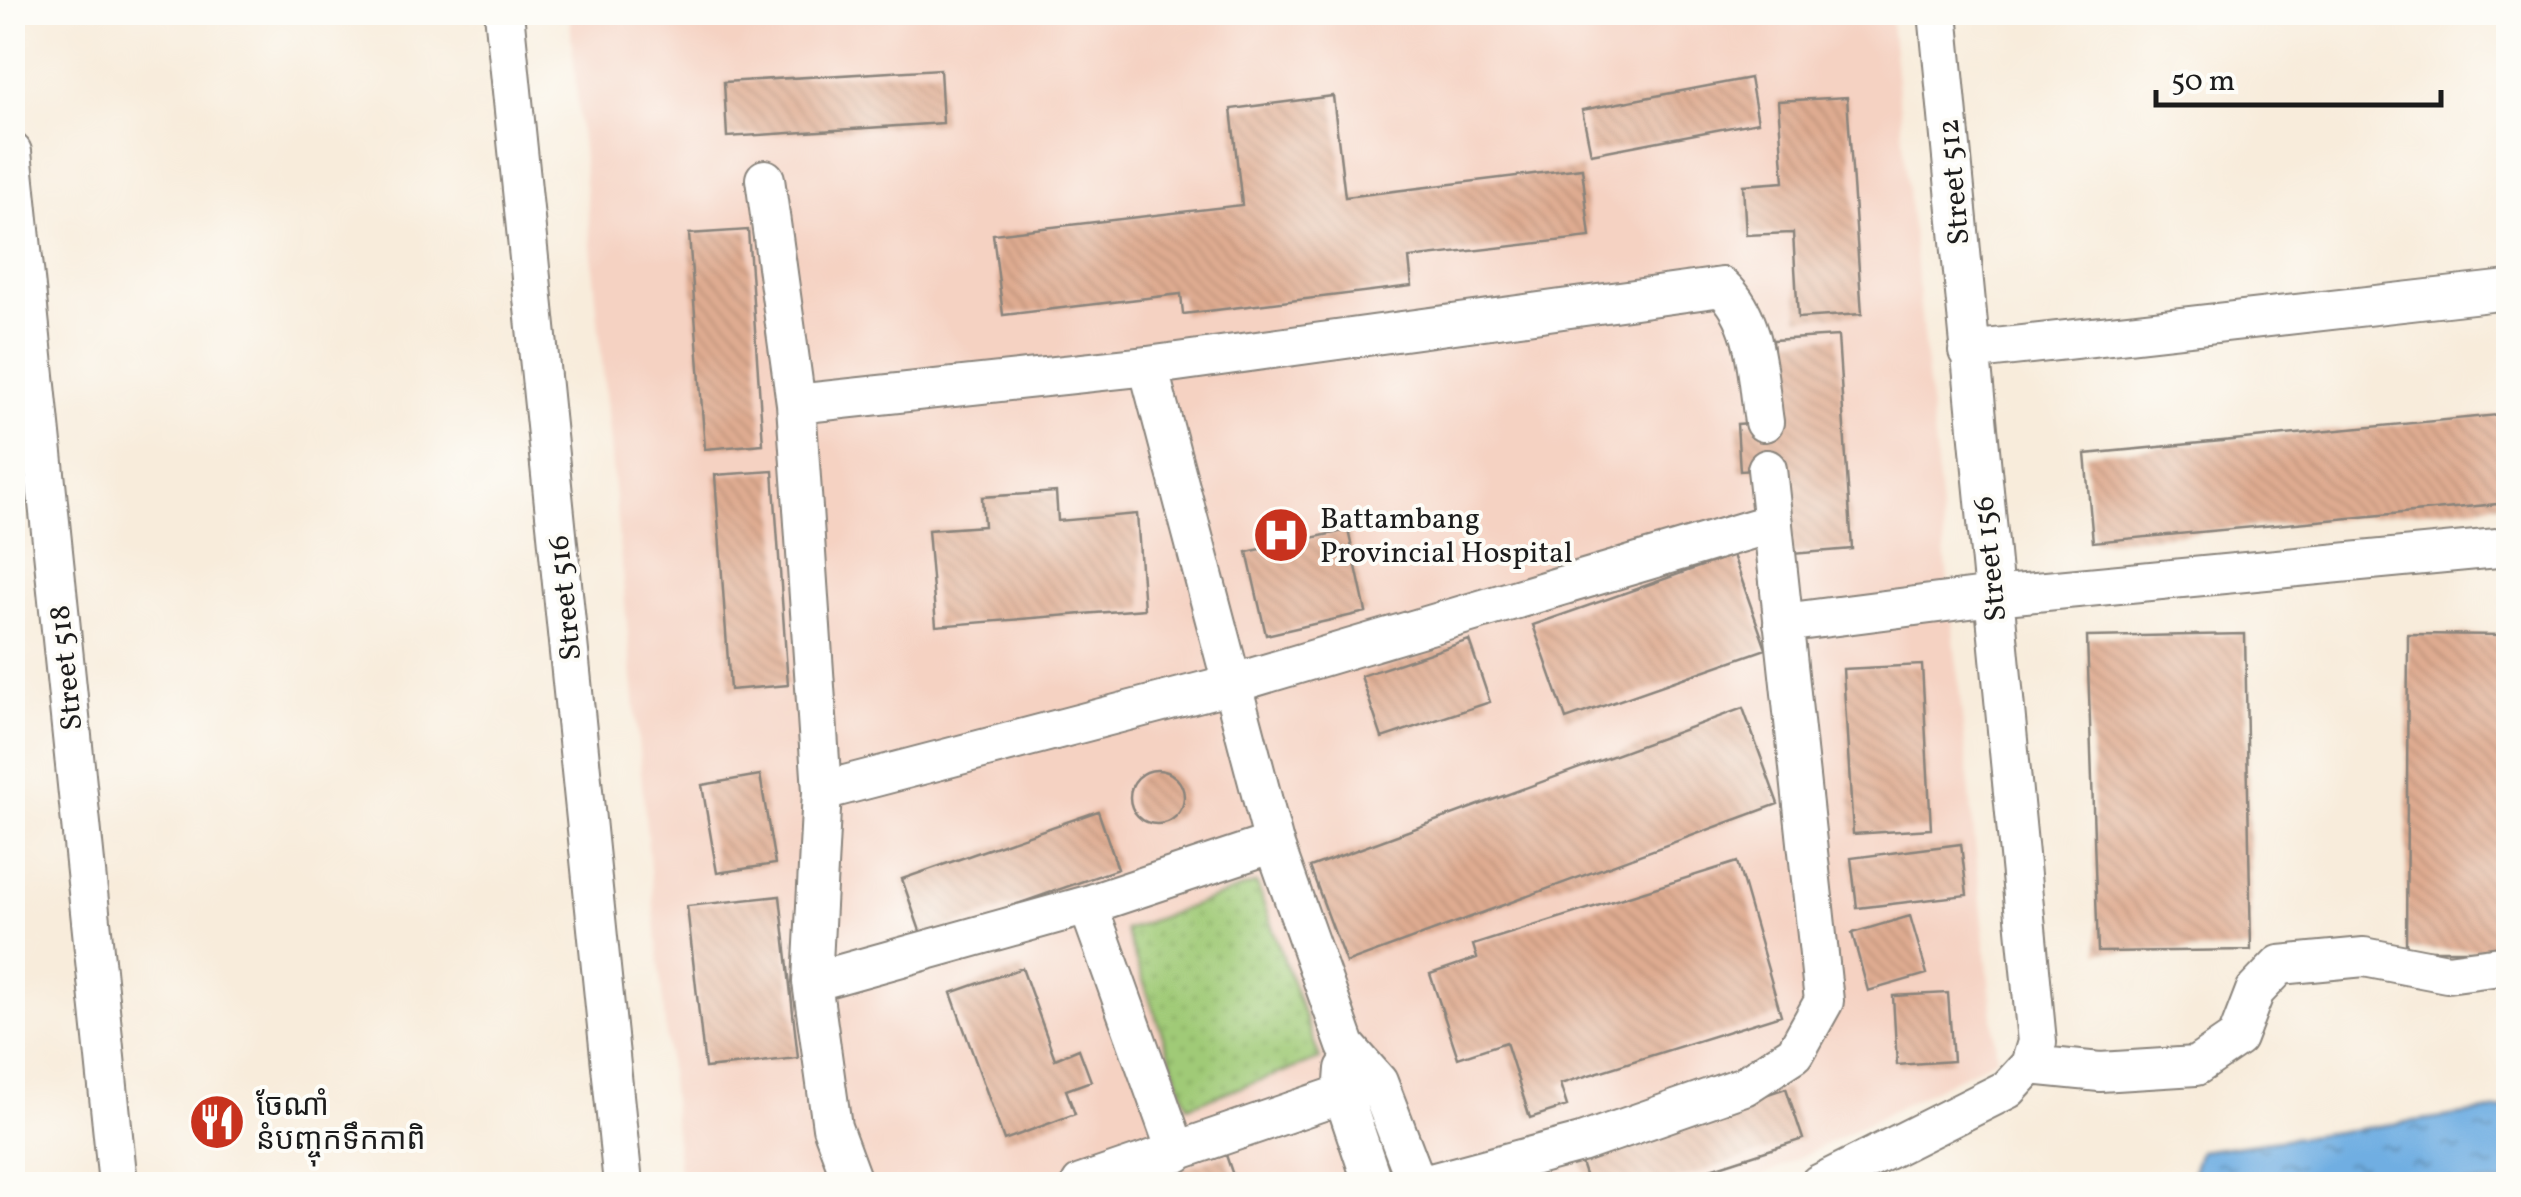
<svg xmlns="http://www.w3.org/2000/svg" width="2521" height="1197" font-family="Vollkorn,'Noto Sans Khmer',serif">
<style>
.built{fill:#f5d2c2}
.green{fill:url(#green-dots);stroke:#5e734a;stroke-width:2.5}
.water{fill:url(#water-ripples);stroke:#46657f;stroke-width:2.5}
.building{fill:url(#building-back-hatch)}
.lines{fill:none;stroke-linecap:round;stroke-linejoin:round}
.minor-casing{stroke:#8a847c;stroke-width:42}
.minor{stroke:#fff;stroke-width:38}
.labels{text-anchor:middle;stroke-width:8;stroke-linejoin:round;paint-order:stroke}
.street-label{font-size:30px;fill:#1c1c1c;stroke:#fdfcf7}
.poi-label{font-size:30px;fill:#1c1c1c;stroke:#fdfcf7;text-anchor:start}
</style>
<defs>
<pattern id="green-dots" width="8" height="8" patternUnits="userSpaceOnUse" patternTransform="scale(2.5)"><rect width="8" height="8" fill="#a0ca77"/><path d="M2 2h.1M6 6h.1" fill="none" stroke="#89ad66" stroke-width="1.8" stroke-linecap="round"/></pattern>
<pattern id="water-ripples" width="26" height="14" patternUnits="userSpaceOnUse" patternTransform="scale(2.5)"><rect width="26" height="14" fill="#70aee2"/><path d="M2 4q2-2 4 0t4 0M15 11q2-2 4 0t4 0" fill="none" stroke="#5b8db6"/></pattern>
<pattern id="building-back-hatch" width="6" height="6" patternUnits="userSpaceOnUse" patternTransform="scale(2.5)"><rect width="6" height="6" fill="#dfac91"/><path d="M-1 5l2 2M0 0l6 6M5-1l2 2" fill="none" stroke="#bf937c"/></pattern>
</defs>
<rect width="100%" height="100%" fill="#fdfcf7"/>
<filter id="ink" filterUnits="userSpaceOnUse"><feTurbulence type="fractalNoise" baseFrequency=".01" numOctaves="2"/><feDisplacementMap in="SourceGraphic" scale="20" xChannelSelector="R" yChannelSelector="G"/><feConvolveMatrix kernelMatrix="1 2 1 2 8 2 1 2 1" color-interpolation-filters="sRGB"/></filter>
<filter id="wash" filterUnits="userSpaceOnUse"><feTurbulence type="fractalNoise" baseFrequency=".0048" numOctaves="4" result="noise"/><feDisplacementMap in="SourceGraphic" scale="40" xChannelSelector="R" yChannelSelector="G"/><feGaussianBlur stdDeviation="2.25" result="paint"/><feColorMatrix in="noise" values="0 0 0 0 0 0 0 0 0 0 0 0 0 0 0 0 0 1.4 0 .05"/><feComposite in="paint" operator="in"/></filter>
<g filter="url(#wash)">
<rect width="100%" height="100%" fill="#f8ecdb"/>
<path class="built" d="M 569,13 L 1890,13 L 1997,1058 L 1747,1184 L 680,1184 Z"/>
<path class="green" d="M 1256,883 L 1320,1059 L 1188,1106 L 1125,930 Z"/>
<path class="water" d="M 2508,1108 L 2508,1184 L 2189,1184 L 2200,1151 Z"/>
<g id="blocks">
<path class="building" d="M 940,69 L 943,123 L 727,137 L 724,82 Z
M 1750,78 L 1758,122 L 1591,154 L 1582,110 Z
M 1333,96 L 1345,197 L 1582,168 L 1590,237 L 1409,258 L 1412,286 L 1183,314 L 1181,294 L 1003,315 L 993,234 L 1242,205 L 1231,109 Z
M 1847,97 L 1862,314 L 1798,318 L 1793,233 L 1746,235 L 1743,185 L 1784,182 L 1778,101 Z
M 748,230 L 763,444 L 705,449 L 689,234 Z
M 1838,336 L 1852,549 L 1792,554 L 1786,468 L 1740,471 L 1737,424 L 1778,421 L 1773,340 Z
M 2508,414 L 2508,503 L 2093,542 L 2085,454 Z
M 773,471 L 788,685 L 730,690 L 715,475 Z
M 1056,492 L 1058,521 L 1137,514 L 1144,609 L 936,626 L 928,530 L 984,526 L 982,497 Z
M 1348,530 L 1366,612 L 1266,635 L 1247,552 Z
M 1733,555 L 1766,649 L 1566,719 L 1533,625 Z
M 2245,634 L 2251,950 L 2098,952 L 2087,637 Z
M 2408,634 L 2508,635 L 2508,950 L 2406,950 Z
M 1469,640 L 1490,702 L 1382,738 L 1361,676 Z
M 1922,665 L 1931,829 L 1853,834 L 1843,669 Z
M 1743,708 L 1778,804 L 1346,963 L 1310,867 Z
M1130 797a27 27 0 1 1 54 0a27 27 0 1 1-54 0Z
M 760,775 L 775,864 L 717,873 L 702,785 Z
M 1098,811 L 1118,869 L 922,937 L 902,879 Z
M 1961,844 L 1967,895 L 1857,908 L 1851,858 Z
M 1737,862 L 1781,1015 L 1560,1084 L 1567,1106 L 1530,1118 L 1506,1042 L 1458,1058 L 1430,974 L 1477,958 L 1473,945 Z
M 780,896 L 798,1058 L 705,1068 L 687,906 Z
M 1910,916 L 1927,974 L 1868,991 L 1852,933 Z
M 1022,968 L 1055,1059 L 1079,1049 L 1091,1081 L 1066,1090 L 1075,1114 L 1004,1140 L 951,993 Z
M 1948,993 L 1953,1061 L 1897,1065 L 1893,996 Z
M 1786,1088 L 1803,1139 L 1664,1184 L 1588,1184 L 1579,1157 Z
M 1226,1155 L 1236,1184 L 1135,1184 Z"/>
</g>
</g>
<g filter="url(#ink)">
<use href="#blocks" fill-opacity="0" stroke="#8a847c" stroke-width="2.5"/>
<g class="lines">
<g class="minor-casing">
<path id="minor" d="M 504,12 L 623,1184
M 12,152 L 118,1184
M 765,179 L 796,404 L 822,791 L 812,982 L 832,1127 L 853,1184
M 1968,351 L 2508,290
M 1148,366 L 1274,843 L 1346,1046 L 1378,1082 L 1417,1184
M 796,404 L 1148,366 L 1722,287 C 1758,320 1757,376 1764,422
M 1783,623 L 1993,596 L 2508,547
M 822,791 L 1231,684 L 1773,523
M 1088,905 L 1177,1153
M 812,982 L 1088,905 L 1274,843
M 2030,1065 L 2100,1072 L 2196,1066 L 2237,1038 L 2255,991 L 2280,965 L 2364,957 L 2447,973 L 2508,965
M 1345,1069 L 1343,1095 L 1373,1184
M 1081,1184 L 1378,1082
M 1427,1184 L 1581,1143 L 1744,1086 L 1795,1053 L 1824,1001 L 1767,469
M 1819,1184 L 2008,1089 L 2030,1065 L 2037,1042 L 1938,12"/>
</g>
<use href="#minor" class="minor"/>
</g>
</g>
<defs>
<g id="hospital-disc" transform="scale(2.875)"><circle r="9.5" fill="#c8321e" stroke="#fdfcf7"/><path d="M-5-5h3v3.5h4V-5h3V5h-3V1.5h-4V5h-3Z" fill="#fff"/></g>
<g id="restaurant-disc" transform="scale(2.875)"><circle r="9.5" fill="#c8321e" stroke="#fdfcf7"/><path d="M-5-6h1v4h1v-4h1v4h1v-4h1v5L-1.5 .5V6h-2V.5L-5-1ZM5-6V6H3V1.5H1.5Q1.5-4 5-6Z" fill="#fff"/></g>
</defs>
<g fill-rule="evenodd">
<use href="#hospital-disc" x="1281" y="535"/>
<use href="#restaurant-disc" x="217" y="1122"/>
</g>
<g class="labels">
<g class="street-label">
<text transform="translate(1953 182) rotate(-95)" y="10">Street 512</text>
<text transform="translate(1989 559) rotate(-96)" y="10">Street 156</text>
<text transform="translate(564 598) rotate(-96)" y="10">Street 516</text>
<text transform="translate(65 668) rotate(-96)" y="10">Street 518</text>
</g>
<g class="poi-label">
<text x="1320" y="528">Battambang<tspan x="1320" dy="34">Provincial Hospital</tspan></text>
<text x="256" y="1115">ចែណាំ<tspan x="256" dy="34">នំបញ្ចុកទឹកកាពិ</tspan></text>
</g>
</g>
<rect width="2521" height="1197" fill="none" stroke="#fdfcf7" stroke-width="50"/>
<path d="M2156 90v15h285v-15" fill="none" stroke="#1c1c1c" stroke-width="5"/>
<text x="2171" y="90" font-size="30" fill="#1c1c1c" stroke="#fdfcf7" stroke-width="8" paint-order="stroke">50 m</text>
</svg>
